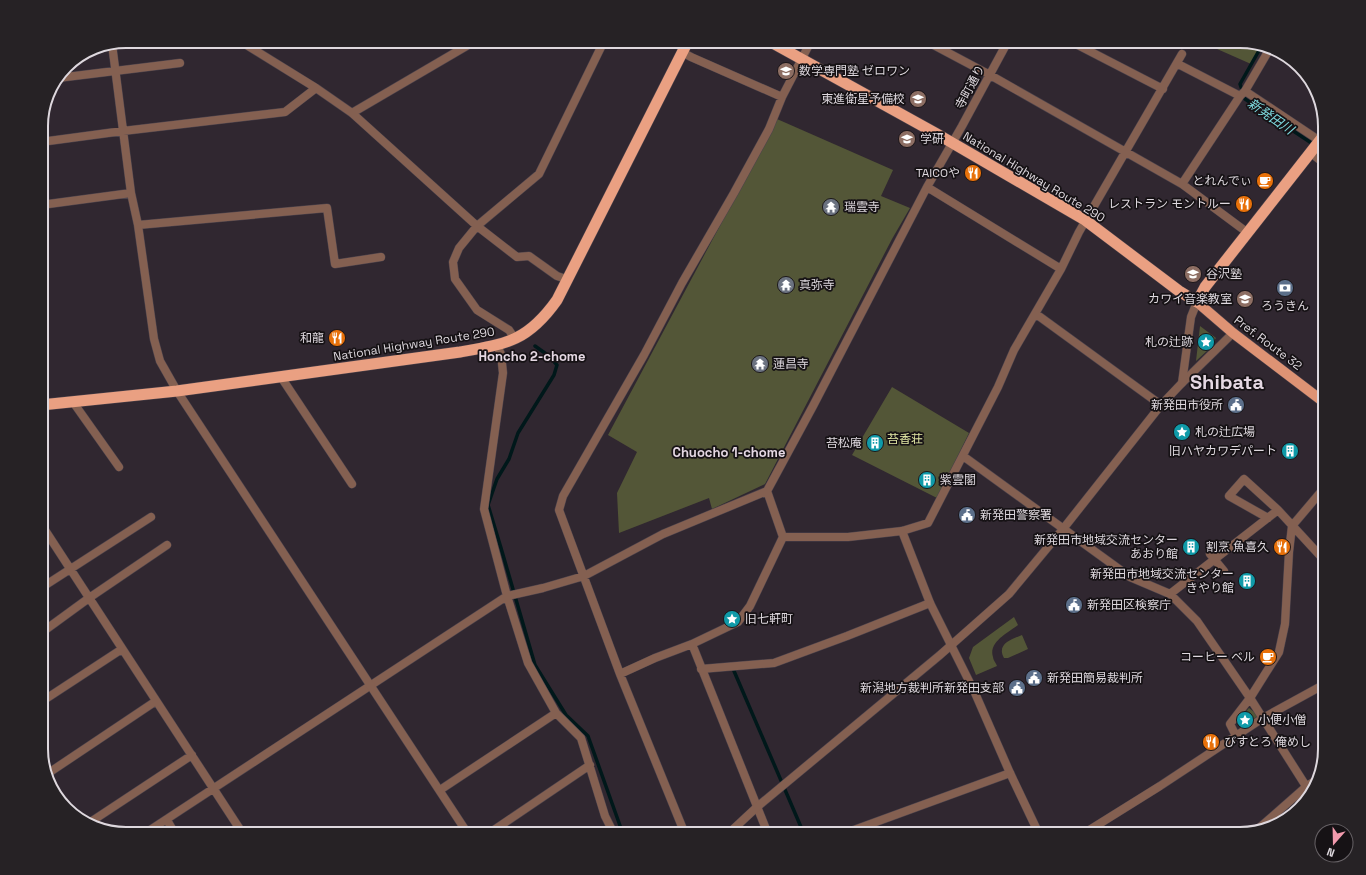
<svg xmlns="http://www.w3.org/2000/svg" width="1366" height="875" font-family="'Space Grotesk','Noto Sans JP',sans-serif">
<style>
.green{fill:#535637}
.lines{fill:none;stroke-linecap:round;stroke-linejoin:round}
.stream{stroke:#00181a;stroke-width:3.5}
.pedestrian-casing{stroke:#4c434c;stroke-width:9}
.minor-casing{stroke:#4c434c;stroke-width:9}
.tertiary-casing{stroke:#4c434c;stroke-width:9}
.primary-casing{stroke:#4c434c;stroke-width:11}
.trunk-casing{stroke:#4c434c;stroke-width:12}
.pedestrian{stroke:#846051;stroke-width:8}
.minor{stroke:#846051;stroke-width:8}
.tertiary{stroke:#846051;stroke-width:8}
.primary{stroke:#de9374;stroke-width:10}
.trunk{stroke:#eaa082;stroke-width:11}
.labels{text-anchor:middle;stroke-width:3.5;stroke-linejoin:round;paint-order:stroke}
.poi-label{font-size:12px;fill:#ded8de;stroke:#161215;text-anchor:end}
.street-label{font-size:12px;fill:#ded8de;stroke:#161215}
.park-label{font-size:12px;fill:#e3e9a5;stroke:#161215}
.water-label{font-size:13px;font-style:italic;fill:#7dd9de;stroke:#161215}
.neighbourhood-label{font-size:13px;font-weight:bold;fill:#e5d8e3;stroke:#161215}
.town-label{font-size:20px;font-weight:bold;fill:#e5d8e3;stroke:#161215}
.rim{fill:none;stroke:#ded8de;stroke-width:2}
</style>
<rect width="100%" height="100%" fill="#302730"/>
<path class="green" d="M 1199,41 L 1240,41 L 1261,47 L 1251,64 Z
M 777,119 L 893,170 L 881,196 L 910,208 L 892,239 L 765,484 L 712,509 L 709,498 L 619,533 L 617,493 L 637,452 L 608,435 Z
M 1200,326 L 1216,338 L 1208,350 L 1196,361 Z
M 892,387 L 969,433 L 937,498 L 852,455 Z
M 1014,617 L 1018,625 C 1009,632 988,642 993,657 C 993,660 996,663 997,666 L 976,675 L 969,658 L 973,647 Z
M 1022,635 L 1028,649 L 1008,658 L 1004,658 C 996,644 1012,639 1022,635 Z
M 1249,708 L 1259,716 L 1239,726 L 1239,719 Z"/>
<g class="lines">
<path class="stream" d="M 1261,47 L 1240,84 L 1245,99 L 1325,152
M 535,346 L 549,356 L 557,365 L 554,375 L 518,433 L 509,459 L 497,479 L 488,505 L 501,548 L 535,665 L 566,715 L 588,736 L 623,834
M 734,671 L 804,834"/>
<g class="pedestrian-casing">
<path id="pedestrian" d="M 1210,554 L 1224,571"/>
</g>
<g class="minor-casing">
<path id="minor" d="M 240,41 L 316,88 L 352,113 L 477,226 L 517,257 L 529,256 L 557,276 L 566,279
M 926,41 L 990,75 L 1182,184 L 1248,233
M 1070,41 L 1163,89
M 112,44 L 131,193 L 138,225 L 154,339 L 160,361 L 177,391
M 1269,50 L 1245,91 L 1320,141
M 682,52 L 691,57 L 782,97
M 1178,64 L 1240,96
M 58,78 L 180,63
M 352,113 L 475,41
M 41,142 L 123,131 L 285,112 L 316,88
M 1311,153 L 1325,164
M 1182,184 L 1240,96 L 1245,91
M 927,187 L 1061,269
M 41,205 L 131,193
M 138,225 L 327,208 L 335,264 L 381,257
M 1036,314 L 1161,405
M 515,339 L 509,330 L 477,310 L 455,279 L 453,262 L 459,248 L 477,226 L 539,174 L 604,41
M 497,346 L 501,354 L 503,373 L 484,509 L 507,596 L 528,663 L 556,713 L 581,738 L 605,816 L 614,834
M 281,377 L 352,484
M 1182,383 L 1233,333
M 73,402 L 119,467
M 963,456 L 1130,577 L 1170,594 L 1197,621 L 1250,698 L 1311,794
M 1268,518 L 1229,496 L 1244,479 L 1278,510 L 1325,561
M 41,524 L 243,834
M 783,537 L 848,537 L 902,531 L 928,523 L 998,387 L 1014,350 L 1061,269 L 1079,232 L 1182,54
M 41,588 L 151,517
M 1170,594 L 1278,510
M 41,633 L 89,598 L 167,545
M 692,644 L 768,834
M 701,669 L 774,663 L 847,636 L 930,603
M 620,674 L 655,658 L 692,644 L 738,622 L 750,606 L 783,537 L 767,491
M 41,702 L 122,649
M 1236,736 L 1230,724 L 1250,698 L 1279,652 L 1285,624 L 1289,552 L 1292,526 L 1325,487
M 47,774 L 156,701
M 440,790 L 556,713
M 167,820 L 175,834
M 89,823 L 192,755
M 1258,829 L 1307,786 L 1315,781
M 144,834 L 507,596 L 543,588 L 584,576 L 663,534 L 767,491 L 813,406 L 927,187 L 962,126 L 1008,41
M 488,834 L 590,765
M 685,834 L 620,674 L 559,510 L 563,496 L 644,355 L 682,283 L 734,193 L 769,129 L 782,97 L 811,41
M 843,834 L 1010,773
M 1083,834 L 1160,786 L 1263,718 L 1325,684"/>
</g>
<g class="tertiary-casing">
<path id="tertiary" d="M 177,391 L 468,834
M 902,531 L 930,603 L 975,693 L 1010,773 L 1039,834
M 728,834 L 757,807 L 940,655 L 1009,594 L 1063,529 L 1161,405 L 1182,383 L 1191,317 L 1197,302"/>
</g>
<g class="primary-casing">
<path id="primary" d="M 1197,302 L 1233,333 L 1325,403"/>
</g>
<g class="trunk-casing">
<path id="trunk" d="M 769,41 L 937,134 L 1085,220 L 1179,291 L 1197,302 L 1205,287 L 1325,134
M 41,405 L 177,391 L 460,352 C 507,344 528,341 557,300 L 688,41"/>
</g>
<use href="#pedestrian" class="pedestrian"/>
<use href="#minor" class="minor"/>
<use href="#tertiary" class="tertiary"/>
<use href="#primary" class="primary"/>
<use href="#trunk" class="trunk"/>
</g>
<defs>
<g id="school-disc" transform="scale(0.9)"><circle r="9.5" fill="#8d6e63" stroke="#161215"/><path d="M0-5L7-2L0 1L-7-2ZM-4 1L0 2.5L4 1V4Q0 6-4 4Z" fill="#fff"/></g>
<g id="restaurant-disc" transform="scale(0.9)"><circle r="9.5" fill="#e8710a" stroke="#161215"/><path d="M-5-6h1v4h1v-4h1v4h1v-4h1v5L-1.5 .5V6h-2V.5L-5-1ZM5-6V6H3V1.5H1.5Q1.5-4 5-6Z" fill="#fff"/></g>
<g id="cafe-disc" transform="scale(0.9)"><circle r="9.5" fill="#e8710a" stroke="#161215"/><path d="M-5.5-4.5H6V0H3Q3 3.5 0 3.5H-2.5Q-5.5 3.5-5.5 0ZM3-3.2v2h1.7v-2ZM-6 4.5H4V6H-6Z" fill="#fff"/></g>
<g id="temple-disc" transform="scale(0.9)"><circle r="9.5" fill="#6b7280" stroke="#161215"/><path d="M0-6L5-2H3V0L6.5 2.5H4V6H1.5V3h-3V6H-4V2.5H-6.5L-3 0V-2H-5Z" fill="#fff"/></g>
<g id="bank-disc" transform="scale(0.9)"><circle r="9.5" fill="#5c6f8a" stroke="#161215"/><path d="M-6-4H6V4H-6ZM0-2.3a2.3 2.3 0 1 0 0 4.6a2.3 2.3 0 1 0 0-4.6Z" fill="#fff"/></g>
<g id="sight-disc" transform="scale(0.9)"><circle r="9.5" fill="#0f9aa8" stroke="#161215"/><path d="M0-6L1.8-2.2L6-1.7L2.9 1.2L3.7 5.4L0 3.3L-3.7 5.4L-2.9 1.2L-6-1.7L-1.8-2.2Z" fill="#fff"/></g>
<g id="civic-disc" transform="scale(0.9)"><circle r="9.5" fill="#5c6f8a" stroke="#161215"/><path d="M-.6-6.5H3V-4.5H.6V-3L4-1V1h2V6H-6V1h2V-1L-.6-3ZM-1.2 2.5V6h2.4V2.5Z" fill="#fff"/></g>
<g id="building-disc" transform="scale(0.9)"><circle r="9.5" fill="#0f9aa8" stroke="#161215"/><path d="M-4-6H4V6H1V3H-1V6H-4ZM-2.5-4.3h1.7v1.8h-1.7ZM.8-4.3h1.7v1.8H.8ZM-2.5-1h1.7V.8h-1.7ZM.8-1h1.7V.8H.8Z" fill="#fff"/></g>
</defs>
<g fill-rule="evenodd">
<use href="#school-disc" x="786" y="71"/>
<use href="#school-disc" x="918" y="99"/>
<use href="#school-disc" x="907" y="139"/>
<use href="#restaurant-disc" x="973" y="173"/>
<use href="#cafe-disc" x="1265" y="181"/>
<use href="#restaurant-disc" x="1244" y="204"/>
<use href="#temple-disc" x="831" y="207"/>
<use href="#school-disc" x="1193" y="274"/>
<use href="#temple-disc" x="786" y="285"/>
<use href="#bank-disc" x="1285" y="288"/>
<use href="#school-disc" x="1245" y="299"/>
<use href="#restaurant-disc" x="337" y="338"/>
<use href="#sight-disc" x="1206" y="342"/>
<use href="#temple-disc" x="760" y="364"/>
<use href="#civic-disc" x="1236" y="405"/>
<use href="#sight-disc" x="1182" y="432"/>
<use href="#building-disc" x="875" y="443"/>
<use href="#building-disc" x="1290" y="451"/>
<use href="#building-disc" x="927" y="480"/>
<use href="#civic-disc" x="967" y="515"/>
<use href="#building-disc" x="1191" y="547"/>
<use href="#restaurant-disc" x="1282" y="547"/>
<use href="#building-disc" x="1247" y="581"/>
<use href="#civic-disc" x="1074" y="605"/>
<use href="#sight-disc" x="732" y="619"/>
<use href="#cafe-disc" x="1268" y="657"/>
<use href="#civic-disc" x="1034" y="678"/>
<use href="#civic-disc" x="1017" y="688"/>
<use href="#sight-disc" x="1245" y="720"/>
<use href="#restaurant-disc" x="1211" y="742"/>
</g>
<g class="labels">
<g class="poi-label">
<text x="799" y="75" text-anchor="start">数学専門塾 ゼロワン</text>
<text x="905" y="103">東進衛星予備校</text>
<text x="920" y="143" text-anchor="start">学研</text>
<text x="960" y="177">TAICOや</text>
<text x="1252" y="185">とれんでぃ</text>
<text x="1231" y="208">レストラン モントルー</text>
<text x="844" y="211" text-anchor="start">瑞雲寺</text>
<text x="1206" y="278" text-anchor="start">谷沢塾</text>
<text x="799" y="289" text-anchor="start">真弥寺</text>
<text x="1232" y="303">カワイ音楽教室</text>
<text x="1285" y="310" text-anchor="middle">ろうきん</text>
<text x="324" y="342">和龍</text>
<text x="1193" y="346">札の辻跡</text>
<text x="773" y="368" text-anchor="start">蓮昌寺</text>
<text x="1223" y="409">新発田市役所</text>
<text x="1195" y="436" text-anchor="start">札の辻広場</text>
<text x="862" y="447">苔松庵</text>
<text x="1277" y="455">旧ハヤカワデパート</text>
<text x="940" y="484" text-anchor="start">紫雲閣</text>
<text x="980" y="519" text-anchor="start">新発田警察署</text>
<text x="1178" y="544">新発田市地域交流センター<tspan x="1178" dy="14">あおり館</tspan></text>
<text x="1269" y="551">割烹 魚喜久</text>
<text x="1234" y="578">新発田市地域交流センター<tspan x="1234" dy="14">きやり館</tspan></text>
<text x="1087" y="609" text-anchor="start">新発田区検察庁</text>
<text x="745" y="623" text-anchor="start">旧七軒町</text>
<text x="1255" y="661">コーヒー ベル</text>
<text x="1047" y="682" text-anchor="start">新発田簡易裁判所</text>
<text x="1004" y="692">新潟地方裁判所新発田支部</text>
<text x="1258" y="724" text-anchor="start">小便小僧</text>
<text x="1224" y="746" text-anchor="start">びすとろ 俺めし</text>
</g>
<g class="street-label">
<text transform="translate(970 87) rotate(-62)" y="4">寺町通り</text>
<text transform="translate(1034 177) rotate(31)" y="4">National Highway Route 290</text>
<text transform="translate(1268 343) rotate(37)" y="4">Pref. Route 32</text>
<text transform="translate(414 344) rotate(-9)" y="4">National Highway Route 290</text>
</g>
<g class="park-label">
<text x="905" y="443">苔香荘</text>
</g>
<g class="water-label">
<text transform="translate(1271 116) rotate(34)" y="5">新発田川</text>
</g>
<g class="neighbourhood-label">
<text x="532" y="361">Honcho 2-chome</text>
<text x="729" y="457">Chuocho 1-chome</text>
</g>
<g class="town-label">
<text x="1227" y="389">Shibata</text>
</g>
</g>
<path d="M0 0H1366V875H0ZM126 48H1240A78 78 0 0 1 1318 126V749A78 78 0 0 1 1240 827H126A78 78 0 0 1 48 749V126A78 78 0 0 1 126 48Z" fill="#262225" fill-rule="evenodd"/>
<path class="rim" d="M126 48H1240A78 78 0 0 1 1318 126V749A78 78 0 0 1 1240 827H126A78 78 0 0 1 48 749V126A78 78 0 0 1 126 48Z"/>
<g transform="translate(1334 843) rotate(200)"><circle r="19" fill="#161215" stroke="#666165"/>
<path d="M0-3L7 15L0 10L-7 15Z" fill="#f29aad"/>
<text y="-6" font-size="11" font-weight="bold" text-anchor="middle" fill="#ded8de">N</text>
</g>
</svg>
